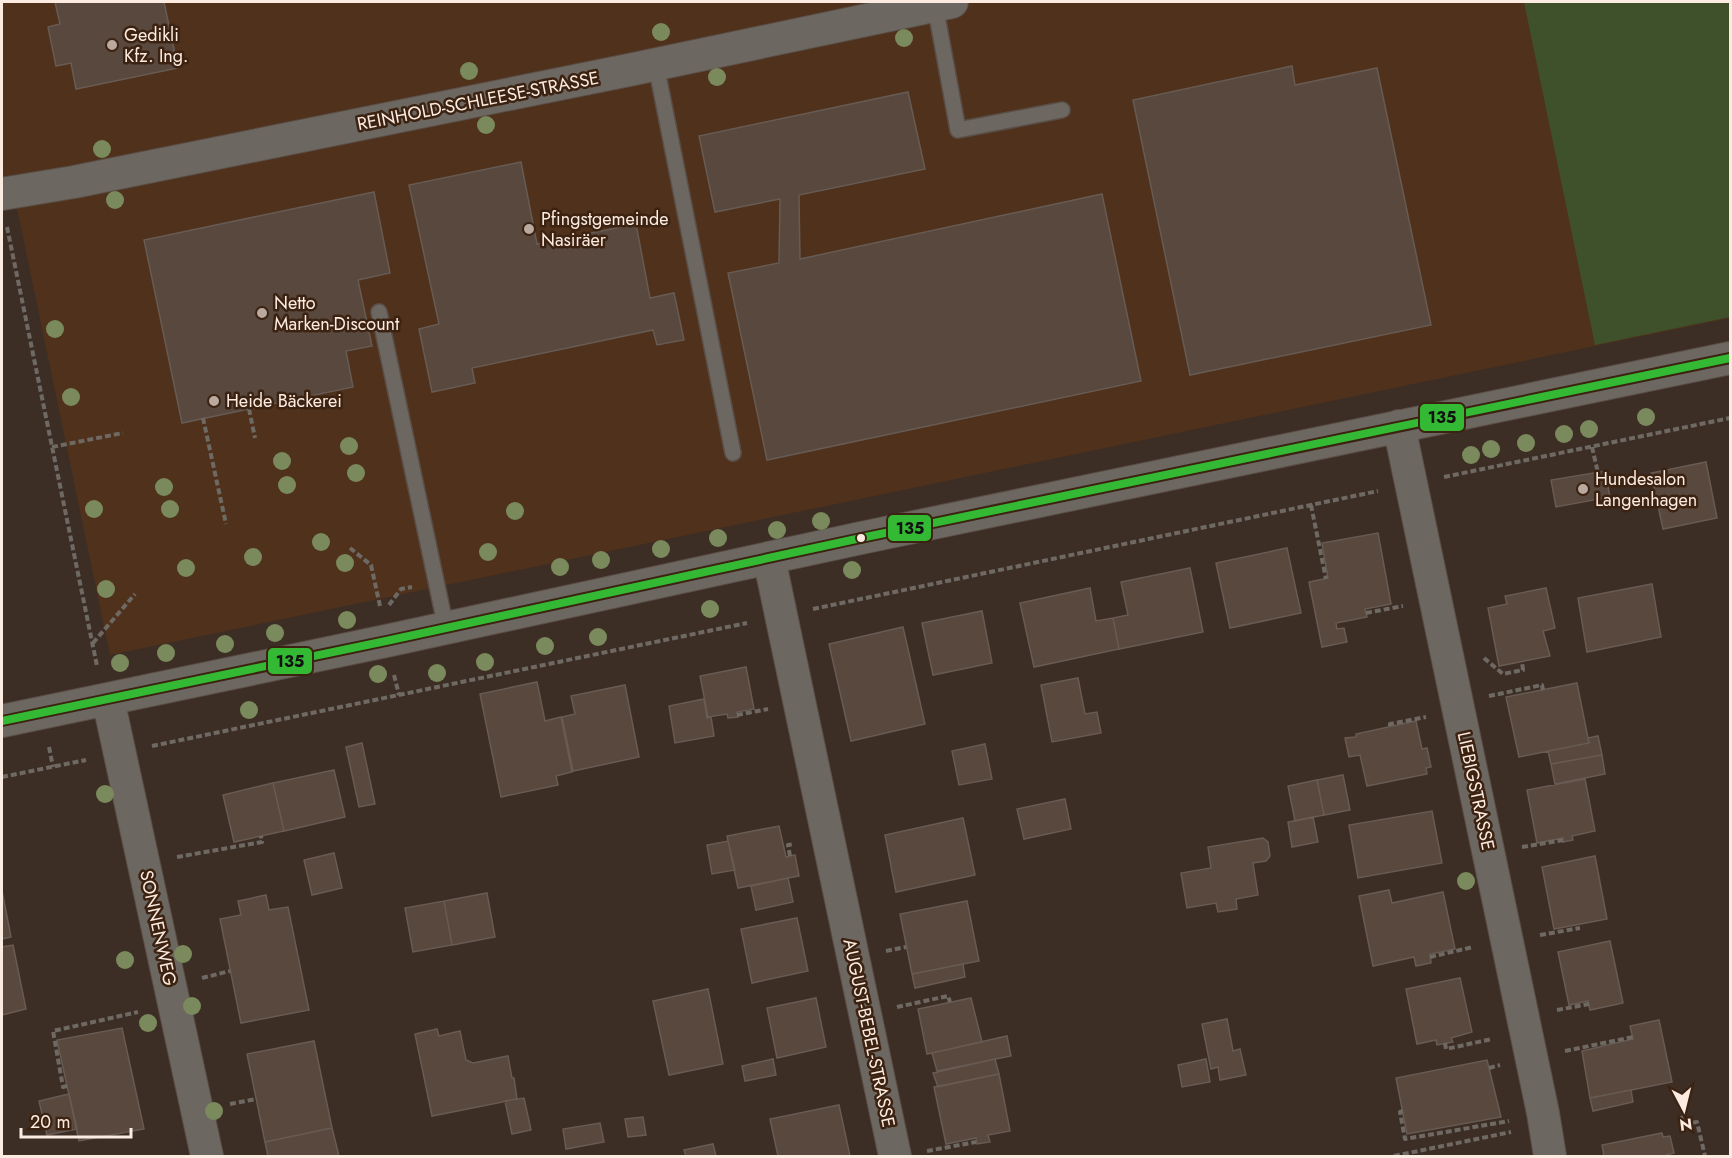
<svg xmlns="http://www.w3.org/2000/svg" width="1732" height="1158" font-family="Jost,sans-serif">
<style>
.built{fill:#4f311c}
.green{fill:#3f512b}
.building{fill:#58483e;stroke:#675b53;stroke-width:1.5}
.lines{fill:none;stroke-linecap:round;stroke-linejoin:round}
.service-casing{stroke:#5a4d45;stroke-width:18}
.minor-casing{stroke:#5a4d45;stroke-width:34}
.path{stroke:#6f6964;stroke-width:4;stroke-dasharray:6 3;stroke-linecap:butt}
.service{stroke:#6c6761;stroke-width:15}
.minor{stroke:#6c6761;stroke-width:32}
.bus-1-casing{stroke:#3c2211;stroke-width:12}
.bus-1{stroke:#33b933;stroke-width:8}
.tree{fill:#7a8a5d}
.poi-dot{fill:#b9a99f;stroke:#3c2211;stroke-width:2}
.bus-dot{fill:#fcebe0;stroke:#3c2211;stroke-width:2}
.labels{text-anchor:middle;stroke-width:5;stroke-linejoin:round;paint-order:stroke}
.poi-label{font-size:18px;fill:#fcebe0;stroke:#3c2211;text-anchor:start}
.street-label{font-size:18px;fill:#fcebe0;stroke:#3c2211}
.line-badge{stroke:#3c2211;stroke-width:2}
.pale-badge-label{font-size:16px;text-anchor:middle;font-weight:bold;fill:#111}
</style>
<rect width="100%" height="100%" fill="#3d2e25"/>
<path class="built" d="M 2,2 L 1730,2 L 1730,318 L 110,655 L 17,208 L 2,210 Z"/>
<path class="green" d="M 1524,2 L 1730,2 L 1730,317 L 1595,345 Z"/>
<path class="building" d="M 55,2 L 164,2 L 178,68 L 76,89 L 71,63 L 56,66 L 48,27 L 60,24 Z
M 1292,66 L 1295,85 L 1377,68 L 1431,325 L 1190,375 L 1133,100 Z
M 908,92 L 925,169 L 799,195 L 800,259 L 1102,194 L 1141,381 L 767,460 L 728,273 L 779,263 L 780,199 L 715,212 L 699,136 Z
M 521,162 L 537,244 L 636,224 L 650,298 L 674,293 L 684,340 L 657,345 L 653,330 L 472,368 L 475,383 L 432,392 L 419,329 L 439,324 L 409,185 Z
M 374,192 L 390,273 L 358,280 L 372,346 L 346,351 L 353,387 L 182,423 L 144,240 Z
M 1706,462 L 1717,518 L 1663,529 L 1651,473 Z
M 1605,471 L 1610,497 L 1556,507 L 1551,480 Z
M 1378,533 L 1391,604 L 1365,609 L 1367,617 L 1336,623 L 1337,629 L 1344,628 L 1347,642 L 1322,647 L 1309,582 L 1328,578 L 1322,543 Z
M 1287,548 L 1301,613 L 1230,628 L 1216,563 Z
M 1190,568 L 1203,632 L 1119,649 L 1113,618 L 1128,615 L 1121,582 Z
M 1652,584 L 1661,637 L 1587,652 L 1578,598 Z
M 1090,588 L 1096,621 L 1113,618 L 1119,649 L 1034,667 L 1020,603 Z
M 1546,588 L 1555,628 L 1543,631 L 1550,656 L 1499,666 L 1488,608 L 1507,604 L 1505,596 Z
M 982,611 L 992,663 L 933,675 L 922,623 Z
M 903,627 L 925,724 L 851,741 L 829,644 Z
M 746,667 L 754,709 L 737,712 L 738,717 L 728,718 L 727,714 L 708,717 L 700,676 Z
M 1078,678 L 1085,714 L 1097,712 L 1101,733 L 1052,742 L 1041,685 Z
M 537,682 L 545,721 L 561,717 L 572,772 L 556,776 L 558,785 L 501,797 L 480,694 Z
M 1577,683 L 1589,743 L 1519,757 L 1506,697 Z
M 625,685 L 639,757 L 573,771 L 562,717 L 575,714 L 571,696 Z
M 704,699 L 707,718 L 711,717 L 714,736 L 675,743 L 669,706 Z
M 1416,721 L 1422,749 L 1427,748 L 1431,767 L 1426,768 L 1427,774 L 1367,786 L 1360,755 L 1349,757 L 1345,738 L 1356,737 L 1356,734 Z
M 1598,736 L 1602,755 L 1551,764 L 1548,751 L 1589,743 L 1588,738 Z
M 362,743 L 375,804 L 359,807 L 346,747 Z
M 985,744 L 992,779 L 959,785 L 952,751 Z
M 1602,755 L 1605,774 L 1555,784 L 1551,764 Z
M 334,770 L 345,817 L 284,831 L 273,783 Z
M 1343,775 L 1350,810 L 1324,815 L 1317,780 Z
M 1585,779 L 1595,831 L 1572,836 L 1573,840 L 1563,842 L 1563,838 L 1537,843 L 1527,790 Z
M 1317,780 L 1324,815 L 1295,821 L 1288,786 Z
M 273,783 L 284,831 L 234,842 L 223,795 Z
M 1065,799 L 1071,829 L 1024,839 L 1017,809 Z
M 1432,811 L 1442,863 L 1358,878 L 1349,825 Z
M 1313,817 L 1318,842 L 1292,847 L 1288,822 Z
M 963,818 L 975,875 L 896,892 L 885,835 Z
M 779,826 L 786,857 L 795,855 L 799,876 L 738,888 L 727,836 Z
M 1263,838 L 1268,842 L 1270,856 L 1266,861 L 1253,863 L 1258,895 L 1236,899 L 1237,909 L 1218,912 L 1216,903 L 1187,908 L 1181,873 L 1211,868 L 1208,847 Z
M 728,841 L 735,870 L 712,874 L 707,845 Z
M 334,853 L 342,888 L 312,895 L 304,860 Z
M 1595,856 L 1607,919 L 1554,929 L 1542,867 Z
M 788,878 L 793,902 L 756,910 L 751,886 Z
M 1389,890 L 1392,903 L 1443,892 L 1455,949 L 1430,954 L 1431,963 L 1416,966 L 1414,957 L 1373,966 L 1359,896 Z
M 2,891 L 11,937 L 2,939 Z
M 487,893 L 495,937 L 452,945 L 444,901 Z
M 266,895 L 269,910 L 288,907 L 309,1010 L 241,1023 L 220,919 L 241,915 L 238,901 Z
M 444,901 L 452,945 L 413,952 L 405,908 Z
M 967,901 L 979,961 L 912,974 L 900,914 Z
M 797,918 L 808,971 L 752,983 L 741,929 Z
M 1610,941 L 1623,1003 L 1590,1010 L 1588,1001 L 1569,1005 L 1558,952 Z
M 13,945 L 26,1009 L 2,1015 L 2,947 Z
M 963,964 L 965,977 L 915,988 L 912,974 Z
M 1460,978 L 1472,1032 L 1451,1038 L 1453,1042 L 1437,1045 L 1436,1040 L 1417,1044 L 1406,989 Z
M 708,989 L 723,1064 L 669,1075 L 653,1001 Z
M 816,998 L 826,1047 L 777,1058 L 767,1008 Z
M 971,998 L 982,1042 L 927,1054 L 918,1009 Z
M 1227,1019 L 1233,1051 L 1240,1049 L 1246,1075 L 1220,1080 L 1218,1067 L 1211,1069 L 1202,1024 Z
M 1659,1020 L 1672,1082 L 1590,1098 L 1582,1051 L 1633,1039 L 1630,1026 Z
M 122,1028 L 144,1129 L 79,1141 L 57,1040 Z
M 437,1029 L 439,1036 L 460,1031 L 466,1060 L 473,1063 L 508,1056 L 512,1078 L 514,1078 L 517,1099 L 432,1116 L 415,1034 Z
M 1007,1036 L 1011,1056 L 937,1071 L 932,1053 Z
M 314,1041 L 332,1128 L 265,1142 L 247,1054 Z
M 773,1059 L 776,1075 L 745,1081 L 742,1066 Z
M 995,1059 L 999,1074 L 938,1087 L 933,1073 Z
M 1206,1059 L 1210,1082 L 1182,1087 L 1178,1065 Z
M 1487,1060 L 1501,1117 L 1407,1134 L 1396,1078 Z
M 999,1074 L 1010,1131 L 988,1135 L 990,1142 L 977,1144 L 976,1138 L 946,1144 L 934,1087 Z
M 1631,1090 L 1633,1102 L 1593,1111 L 1590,1098 Z
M 69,1094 L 77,1129 L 47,1135 L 39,1101 Z
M 524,1098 L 531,1130 L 512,1134 L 505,1101 Z
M 839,1105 L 850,1156 L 778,1156 L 770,1119 Z
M 643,1117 L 646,1135 L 628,1137 L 625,1119 Z
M 600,1123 L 604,1142 L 566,1149 L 563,1129 Z
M 332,1128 L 339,1156 L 268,1156 L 265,1142 Z
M 1662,1133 L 1663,1137 L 1670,1136 L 1674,1153 L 1666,1155 L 1666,1156 L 1604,1156 L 1602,1145 Z
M 713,1144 L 716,1156 L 686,1156 L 684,1150 Z"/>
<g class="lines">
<g class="service-casing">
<path id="service" d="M 935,5 L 958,130 L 1062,110
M 656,65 L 733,453
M 379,312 L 446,628"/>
</g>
<g class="minor-casing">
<path id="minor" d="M 2,194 L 74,182 L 629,70 L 952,2
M 1399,426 L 1543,1113 L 1550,1156
M 769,558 L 895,1156
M 108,699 L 207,1156
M 2,721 L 386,641 L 861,538 L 1730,358"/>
</g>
<path class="path" d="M 7,227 L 97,666
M 249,409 L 255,438
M 203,418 L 226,524
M 52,447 L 123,433
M 1592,447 L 1598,473
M 1444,477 L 1730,418
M 1311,505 L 1326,579
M 350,548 L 371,565 L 380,606
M 389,605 L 401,589 L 412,587
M 813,609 L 1378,491
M 1366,613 L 1403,606
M 93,643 L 135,594
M 1484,658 L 1503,674 L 1523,670 L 1522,662
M 394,675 L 399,695
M 1489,696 L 1542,685 L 1543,690
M 737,715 L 768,709
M 1390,726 L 1390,724 L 1426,717
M 152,746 L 747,623
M 49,747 L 53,767
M 2,777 L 86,760
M 1522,847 L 1563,840
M 790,856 L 788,845 L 794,844
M 177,857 L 262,842 L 261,836
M 1540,935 L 1580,928
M 886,951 L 906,947
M 1430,957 L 1473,947
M 202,978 L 230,971
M 897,1007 L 948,996 L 950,1002
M 1557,1010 L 1589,1004
M 1445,1043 L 1446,1049 L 1492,1039
M 1565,1051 L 1633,1037
M 1489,1068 L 1500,1065
M 67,1086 L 63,1087 L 53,1031 L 138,1012
M 230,1104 L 256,1099
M 1403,1111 L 1400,1112 L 1405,1139 L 1509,1121
M 1681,1116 L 1683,1124 L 1697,1122 L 1705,1156
M 927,1151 L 976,1142
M 1394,1156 L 1511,1132"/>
<use href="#service" class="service"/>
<use href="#minor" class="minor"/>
<g class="bus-1-casing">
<path id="bus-1" d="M 2,721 L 386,641 L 861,538 L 1730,358"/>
</g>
<use href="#bus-1" class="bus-1"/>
</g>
<g class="tree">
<circle cx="661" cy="32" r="9"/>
<circle cx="904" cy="38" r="9"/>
<circle cx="469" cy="71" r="9"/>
<circle cx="717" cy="77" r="9"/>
<circle cx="486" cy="125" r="9"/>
<circle cx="102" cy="149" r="9"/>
<circle cx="115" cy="200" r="9"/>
<circle cx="55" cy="329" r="9"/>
<circle cx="71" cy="397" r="9"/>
<circle cx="1646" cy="417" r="9"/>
<circle cx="1589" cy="429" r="9"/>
<circle cx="1564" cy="434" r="9"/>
<circle cx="1526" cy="443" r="9"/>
<circle cx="349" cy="446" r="9"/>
<circle cx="1491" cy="449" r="9"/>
<circle cx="1471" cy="455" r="9"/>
<circle cx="282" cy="461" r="9"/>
<circle cx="356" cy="473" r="9"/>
<circle cx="287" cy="485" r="9"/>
<circle cx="164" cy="487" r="9"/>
<circle cx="94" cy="509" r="9"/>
<circle cx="170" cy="509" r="9"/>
<circle cx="515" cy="511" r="9"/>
<circle cx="821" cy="521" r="9"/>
<circle cx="777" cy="530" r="9"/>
<circle cx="718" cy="538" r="9"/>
<circle cx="321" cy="542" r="9"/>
<circle cx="661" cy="549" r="9"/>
<circle cx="488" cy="552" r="9"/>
<circle cx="253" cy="557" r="9"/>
<circle cx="601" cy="560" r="9"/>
<circle cx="345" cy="563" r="9"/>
<circle cx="560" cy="567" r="9"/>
<circle cx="186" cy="568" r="9"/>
<circle cx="852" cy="570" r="9"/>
<circle cx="106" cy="589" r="9"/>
<circle cx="710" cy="609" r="9"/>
<circle cx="347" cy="620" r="9"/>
<circle cx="275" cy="633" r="9"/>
<circle cx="598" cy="637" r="9"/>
<circle cx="225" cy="644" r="9"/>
<circle cx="545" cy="646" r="9"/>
<circle cx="166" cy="653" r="9"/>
<circle cx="485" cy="662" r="9"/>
<circle cx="120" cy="663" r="9"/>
<circle cx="437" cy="673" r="9"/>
<circle cx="378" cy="674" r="9"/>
<circle cx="249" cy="710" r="9"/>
<circle cx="105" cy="794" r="9"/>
<circle cx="1466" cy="881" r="9"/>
<circle cx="183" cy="954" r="9"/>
<circle cx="125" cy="960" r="9"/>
<circle cx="192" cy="1006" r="9"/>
<circle cx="148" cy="1023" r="9"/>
<circle cx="214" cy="1111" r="9"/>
</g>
<g class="poi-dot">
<circle cx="112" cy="45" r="6"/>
<circle cx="529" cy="229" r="6"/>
<circle cx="262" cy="313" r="6"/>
<circle cx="214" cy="401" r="6"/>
<circle cx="1583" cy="489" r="6"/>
</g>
<circle class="bus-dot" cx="861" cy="538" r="5"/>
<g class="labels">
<g class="poi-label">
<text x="124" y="41">Gedikli<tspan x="124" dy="21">Kfz. Ing.</tspan></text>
<text x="541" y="225">Pfingstgemeinde<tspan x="541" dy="21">Nasiräer</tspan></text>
<text x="274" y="309">Netto<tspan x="274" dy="21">Marken-Discount</tspan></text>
<text x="226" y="407">Heide Bäckerei</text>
<text x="1595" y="485">Hundesalon<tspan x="1595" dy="21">Langenhagen</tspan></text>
</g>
<g class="street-label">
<text transform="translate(478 101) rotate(-11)" y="6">REINHOLD-SCHLEESE-STRASSE</text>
<text transform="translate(1476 791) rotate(78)" y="6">LIEBIGSTRASSE</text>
<text transform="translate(158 928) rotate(78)" y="6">SONNENWEG</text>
<text transform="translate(869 1033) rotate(78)" y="6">AUGUST-BEBEL-STRASSE</text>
</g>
</g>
<g class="line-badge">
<rect x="1419" y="403" width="46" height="29" rx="6" fill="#33b933"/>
<rect x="887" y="514" width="45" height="28" rx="6" fill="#33b933"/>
<rect x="267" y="647" width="46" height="28" rx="6" fill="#33b933"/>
</g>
<g class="pale-badge-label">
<text x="1442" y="423">135</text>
<text x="910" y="534">135</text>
<text x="290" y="667">135</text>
</g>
<rect width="1732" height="1158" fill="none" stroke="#fcebe0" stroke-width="6"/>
<g transform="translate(1684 1110) rotate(173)" stroke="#3c2211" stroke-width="4.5" paint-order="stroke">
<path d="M0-4.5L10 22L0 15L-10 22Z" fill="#fcebe0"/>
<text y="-9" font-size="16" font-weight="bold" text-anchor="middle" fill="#fcebe0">N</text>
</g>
<path d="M21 1128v9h110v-9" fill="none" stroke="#fcebe0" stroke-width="3"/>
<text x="30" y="1128" font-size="18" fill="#fcebe0" stroke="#3c2211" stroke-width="4.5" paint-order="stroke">20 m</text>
</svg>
